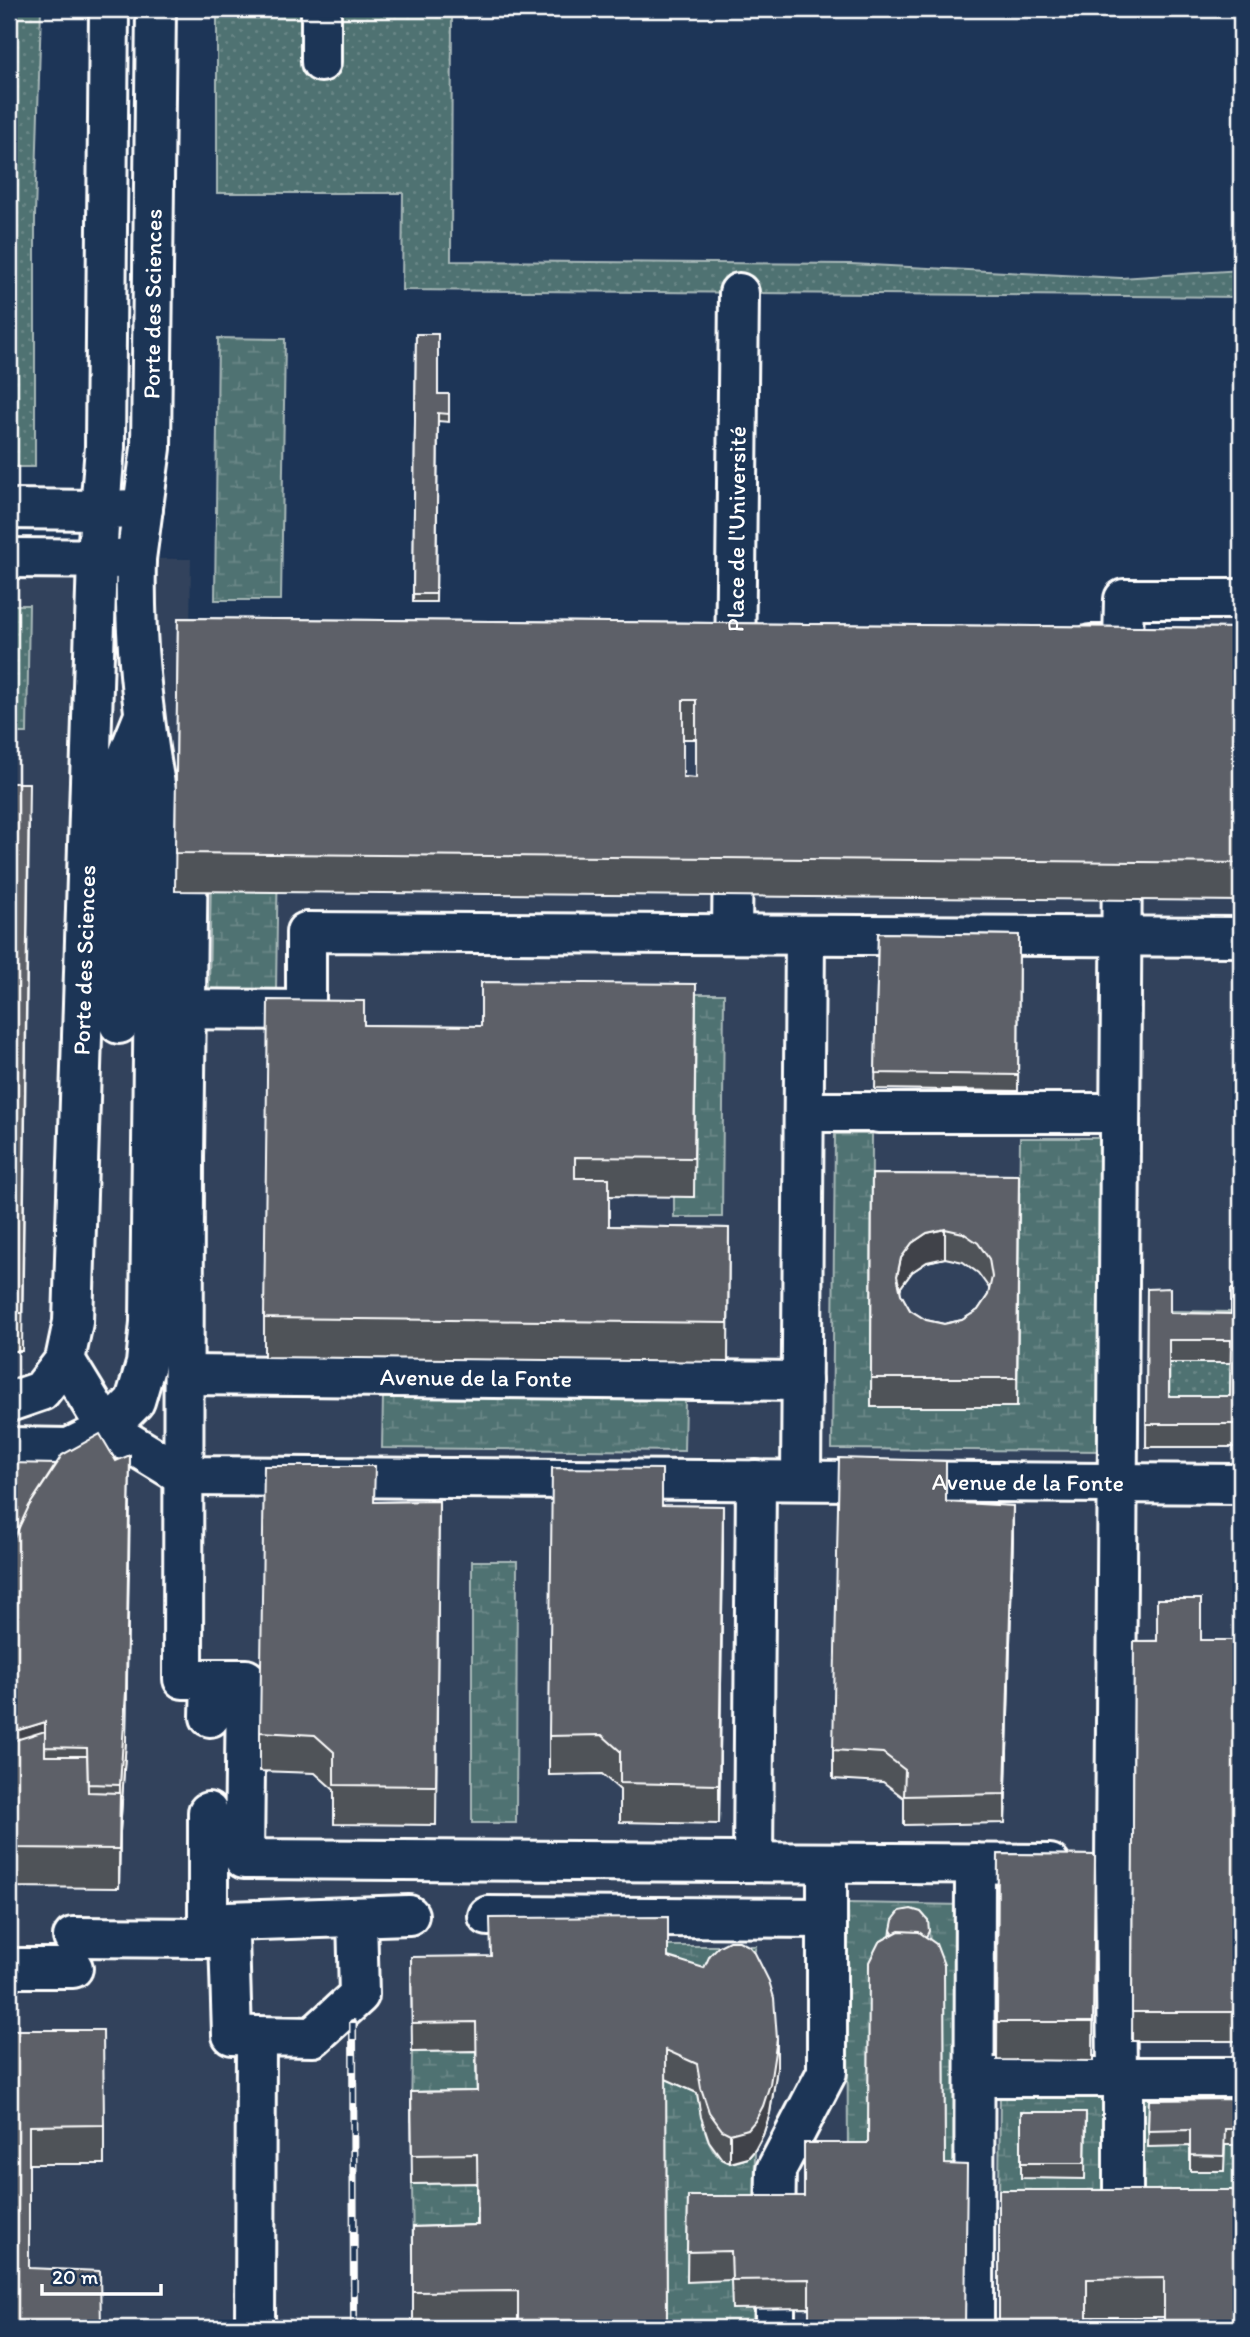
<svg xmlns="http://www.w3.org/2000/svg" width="1250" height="2337" font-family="Itim,sans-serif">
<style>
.built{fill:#30425c}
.grass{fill:url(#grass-dots);stroke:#a8b8b8;stroke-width:2}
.wetland{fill:url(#wetland-marsh);stroke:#a8b8b8;stroke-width:2}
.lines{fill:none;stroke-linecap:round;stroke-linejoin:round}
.minor-casing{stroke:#fff;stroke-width:44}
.major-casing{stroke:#fff;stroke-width:44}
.minor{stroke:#1d3557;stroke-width:38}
.major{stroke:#1d3557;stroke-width:38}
.rail-casing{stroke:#fff;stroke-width:8}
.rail{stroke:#1d3557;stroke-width:5;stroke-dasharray:16;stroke-linecap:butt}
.wall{fill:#505359;stroke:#fff;stroke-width:2;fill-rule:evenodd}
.shaded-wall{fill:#414348;stroke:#fff;stroke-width:2}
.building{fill:#5d6067;stroke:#fff;stroke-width:2;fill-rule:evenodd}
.labels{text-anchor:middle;stroke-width:5;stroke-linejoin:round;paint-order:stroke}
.street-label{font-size:24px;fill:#fff;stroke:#1d3557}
</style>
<defs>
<pattern id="grass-dots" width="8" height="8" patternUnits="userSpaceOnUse" patternTransform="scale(1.75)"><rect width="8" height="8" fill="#507272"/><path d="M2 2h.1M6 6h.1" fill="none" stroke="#6a8787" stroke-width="1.8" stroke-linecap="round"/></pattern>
<pattern id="wetland-marsh" width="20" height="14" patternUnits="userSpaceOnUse" patternTransform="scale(1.75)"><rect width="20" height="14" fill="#507272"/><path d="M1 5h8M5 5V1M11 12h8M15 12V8" fill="none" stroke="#6a8787"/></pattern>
</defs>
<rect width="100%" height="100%" fill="#1d3557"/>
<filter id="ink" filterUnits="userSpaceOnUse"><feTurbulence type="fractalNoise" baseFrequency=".0143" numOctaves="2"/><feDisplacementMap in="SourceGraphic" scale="14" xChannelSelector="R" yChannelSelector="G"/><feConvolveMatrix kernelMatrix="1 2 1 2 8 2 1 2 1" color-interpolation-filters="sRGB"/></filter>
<g filter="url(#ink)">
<path class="built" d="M 9,558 L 191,559 L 190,638 L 1144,645 L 1241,610 L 1241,2328 L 9,2328 Z"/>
<path class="grass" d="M 9,9 L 41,9 L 35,215 L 35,467 L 9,467 Z
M 217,9 L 452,9 L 451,261 L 851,264 L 1121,278 L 1241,270 L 1241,297 L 402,290 L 403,193 L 217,193 Z
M 9,605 L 29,605 L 27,733 L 9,733 Z
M 1170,1311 L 1231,1312 L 1230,1447 L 1169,1447 Z"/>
<path class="wetland" d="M 218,338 L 285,339 L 281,600 L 215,600 Z
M 215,639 L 281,639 L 276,990 L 209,989 Z
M 648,994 L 724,994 L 722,1217 L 674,1217 L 674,1197 Z
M 835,1134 L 872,1134 L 871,1406 L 1017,1407 L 1020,1138 L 1105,1138 L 1102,1451 L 832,1449 Z
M 383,1396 L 685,1400 L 684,1451 L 382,1448 Z
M 472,1561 L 517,1561 L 516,1823 L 472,1823 Z
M 847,1903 L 966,1905 L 967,2194 L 945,2193 L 944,1994 L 936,1973 L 919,1961 L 920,1951 C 950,1933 901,1897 892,1931 C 890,1939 893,1946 900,1951 L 899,1960 L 879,1971 L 869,1991 L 868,2172 L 848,2172 Z
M 668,1946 L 756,1946 L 749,1975 L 668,1986 Z
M 476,2051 L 477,2120 L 411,2121 L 412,2052 Z
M 666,2079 L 697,2093 C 700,2113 708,2167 736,2162 C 745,2160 749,2157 755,2150 L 753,2328 L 667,2328 Z
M 1000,2085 L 1110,2086 L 1109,2208 L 999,2207 Z
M 1136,2085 L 1241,2085 L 1241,2208 L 1137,2208 Z
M 477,2183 L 478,2254 L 413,2256 L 412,2184 Z"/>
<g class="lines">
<g class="minor-casing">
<g id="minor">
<path d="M 321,62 L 321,9"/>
<path d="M 1090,645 L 1123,645 L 1124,599 L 1241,599"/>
<path id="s1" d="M 735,676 L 739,293"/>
<path d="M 188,839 L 184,1158 L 183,1679 L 211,1679"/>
<path d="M 732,934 L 733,845"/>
<path d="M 153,1009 L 306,1010 L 306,932 L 1241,937"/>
<path d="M 119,1024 L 119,777 L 143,718"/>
<path d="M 804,1112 L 871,1112"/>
<path d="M 878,1113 L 1120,1113"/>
<path id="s2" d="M 65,1360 L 107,1429 L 184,1476 L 1241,1484"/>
<path id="s3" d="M 184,1375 L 802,1381"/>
<path id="s4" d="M 9,1402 L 41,1391 L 65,1360 L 73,1322 L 97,559 L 100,510 L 143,509"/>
<path d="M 9,1447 L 69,1448 L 107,1429 L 135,1401 L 146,1364 L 150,1322 L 156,790 C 142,713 134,637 136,559"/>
<path d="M 801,1480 L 805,935"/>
<path d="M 210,1717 L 211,1679 L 246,1679 L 244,1859 L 1050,1864"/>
<path d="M 753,1862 L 756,1480"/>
<path d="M 488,1916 L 827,1918"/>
<path d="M 73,1937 L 208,1938 L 208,1812"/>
<path d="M 208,1938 L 229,1938 L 232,2035 L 256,2036"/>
<path d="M 229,1938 L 229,1921 L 409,1915"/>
<path d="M 9,1968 L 73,1968"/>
<path d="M 975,2077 L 1241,2077"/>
<path d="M 1117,2077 L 1115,1865 L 1122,847"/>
<path d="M 1123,2217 L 1123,2077"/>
<path d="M 775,2225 L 776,2170 L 827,2072 L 827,1863"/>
<path d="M 1114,2317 L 1114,2328"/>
<path d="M 255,2328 L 256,2036 L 313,2037 L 359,1995 L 357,1917"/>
<path d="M 775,2328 L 775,2308"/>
<path d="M 974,2328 L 975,1863"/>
</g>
</g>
<g class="major-casing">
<g id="major">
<path d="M 9,509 L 100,510 L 105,447 L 109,9"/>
<path id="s5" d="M 9,558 L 136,559 L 151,448 L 156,9"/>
</g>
</g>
<use href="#minor" class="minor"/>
<use href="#major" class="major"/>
<g class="rail-casing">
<path id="rail" d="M 353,2023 L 354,2328"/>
</g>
<use href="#rail" class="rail"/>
</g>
<path class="wall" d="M 416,334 L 438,394 L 449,394 L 449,422 L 438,421 L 436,602 L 413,602 Z
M 178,618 L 1241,628 L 1241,901 L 175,891 ZM 683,739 L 696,739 L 696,778 L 683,777 Z
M 9,783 L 29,821 L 22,1351 L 9,1351 Z
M 878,933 L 1019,935 L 1018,1091 L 875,1089 Z
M 696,984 L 694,1197 L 609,1196 L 609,1226 L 729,1228 L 728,1362 L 264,1357 L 264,1318 L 364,1025 L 481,1026 Z
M 872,1174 L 1019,1175 L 1017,1407 L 871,1407 ZM 945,1258 L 963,1262 L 978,1273 L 989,1288 L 989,1291 L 988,1295 L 978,1310 L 962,1320 L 944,1324 L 926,1320 L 910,1310 L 901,1294 L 900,1290 L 901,1287 L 912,1272 L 927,1262 Z
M 1147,1289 L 1170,1313 L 1231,1314 L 1241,1289 L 1241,1447 L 1146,1447 ZM 1169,1363 L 1231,1363 L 1230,1396 L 1169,1396 Z
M 9,1463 L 130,1502 L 126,1739 L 120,1832 L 119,1888 L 9,1887 Z
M 439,1501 L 436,1825 L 334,1824 L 334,1790 L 315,1773 L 260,1771 L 260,1732 L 375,1502 Z
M 946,1502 L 1013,1535 L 1005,1823 L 904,1825 L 904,1798 L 883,1782 L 833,1779 L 833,1750 Z
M 662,1505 L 723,1545 L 719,1824 L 620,1822 L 620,1790 L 602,1774 L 549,1775 L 549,1736 Z
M 1241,1640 L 1241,2041 L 1132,2041 L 1134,1641 Z
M 998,1854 L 1095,1855 L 1093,2061 L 997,2060 Z
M 891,1930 L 929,1939 L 945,2164 L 966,2328 L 809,2328 L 809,2308 L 732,2309 L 731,2280 L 687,2282 L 688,2196 L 804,2196 L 868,2143 Z
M 411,1957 L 668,1957 L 777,2068 L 770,2113 L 763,2135 L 755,2150 L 748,2158 L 730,2163 L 722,2159 L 709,2141 L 701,2117 L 697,2093 L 666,2079 L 518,2320 L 413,2321 L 413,2227 L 477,2225 L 477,2183 L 412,2184 L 411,2092 L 477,2091 L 476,2051 L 412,2052 Z
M 9,2030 L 104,2125 L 104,2164 L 29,2164 L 29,2268 L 9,2328 Z
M 1240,2099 L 1240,2145 L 1225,2145 L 1224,2171 L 1190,2171 L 1190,2146 L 1148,2147 L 1149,2100 Z
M 1021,2112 L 1086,2112 L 1085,2179 L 1021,2178 Z
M 1241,2190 L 1164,2317 L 1087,2317 L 999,2328 Z"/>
<path class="shaded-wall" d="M 945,1229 L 945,1258 L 927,1262 L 912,1272 L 901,1287 L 897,1305 L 897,1276 L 901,1258 L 912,1243 L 927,1233 Z
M 130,1455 L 126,1739 L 120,1832 L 119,1888 L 120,1785 Z
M 723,1506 L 723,1545 L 719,1824 L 719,1785 Z
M 1013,1506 L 1013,1535 L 1005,1823 L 1005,1794 Z
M 45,1722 L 45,1770 L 9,1780 L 9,1733 Z
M 777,2039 L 777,2068 L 770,2113 L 763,2135 L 755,2150 L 748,2158 L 730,2163 L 730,2134 Z"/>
<path class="building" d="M 416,334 L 438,334 L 438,394 L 449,394 L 449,414 L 438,413 L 436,594 L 413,594 Z
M 178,618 L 1241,628 L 1241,863 L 175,853 ZM 683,700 L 696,700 L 696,778 L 683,777 Z
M 9,783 L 29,783 L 22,1313 L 9,1313 Z
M 878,933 L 1019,935 L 1018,1075 L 875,1073 Z
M 481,982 L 696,984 L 694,1158 L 575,1157 L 575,1178 L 609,1178 L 609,1226 L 729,1228 L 728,1323 L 264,1318 L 268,1000 L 364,1001 L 364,1025 L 481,1026 Z
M 872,1174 L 1019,1175 L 1017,1378 L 871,1378 ZM 945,1229 L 963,1233 L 978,1243 L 989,1259 L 992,1277 L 988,1295 L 978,1310 L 962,1320 L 944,1324 L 926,1320 L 910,1310 L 901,1294 L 897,1276 L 901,1258 L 912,1243 L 927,1233 Z
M 1170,1288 L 1170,1313 L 1231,1314 L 1231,1289 L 1241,1289 L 1241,1424 L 1146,1424 L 1147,1289 ZM 1169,1340 L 1231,1340 L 1230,1396 L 1169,1396 Z
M 100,1434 L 116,1461 L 130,1455 L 126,1692 L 120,1785 L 88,1784 L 87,1748 L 45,1747 L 45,1722 L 9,1733 L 9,1549 L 29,1506 L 62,1455 Z
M 839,1458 L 946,1461 L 946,1502 L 1013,1506 L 1005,1794 L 904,1796 L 905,1770 L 883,1753 L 833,1750 Z
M 9,1463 L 57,1464 L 29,1506 L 9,1549 Z
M 264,1466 L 375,1466 L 374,1502 L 439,1501 L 436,1786 L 334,1785 L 334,1752 L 315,1735 L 260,1732 Z
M 552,1468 L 662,1469 L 662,1505 L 723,1506 L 719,1785 L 620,1783 L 620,1751 L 602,1735 L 549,1736 Z
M 1157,1599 L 1201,1599 L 1201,1640 L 1241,1640 L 1241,2012 L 1132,2012 L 1134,1641 L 1157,1641 Z
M 45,1731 L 45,1756 L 87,1756 L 88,1792 L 120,1793 L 119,1849 L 9,1848 L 9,1742 Z
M 998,1854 L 1095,1855 L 1093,2022 L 997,2022 Z
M 911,1909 L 921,1912 L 928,1920 L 929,1931 L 926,1937 L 919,1932 L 899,1931 L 893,1934 L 891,1930 L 893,1920 L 900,1911 Z
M 668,1917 L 668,1957 L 704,1968 L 710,1955 L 719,1946 L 729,1941 L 739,1941 L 749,1946 L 755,1953 L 769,1981 L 774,1998 L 777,2039 L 770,2084 L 763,2106 L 755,2121 L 748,2129 L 730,2134 L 722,2130 L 709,2112 L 701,2088 L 697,2064 L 666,2050 L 667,2328 L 518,2328 L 518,2291 L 413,2292 L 413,2227 L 478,2225 L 477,2154 L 412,2155 L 411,2092 L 477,2091 L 476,2022 L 412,2023 L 411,1957 L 491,1956 L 490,1918 Z
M 899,1931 L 919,1932 L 936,1944 L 944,1965 L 945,2164 L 967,2165 L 965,2327 L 809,2328 L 809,2279 L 732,2280 L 731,2251 L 687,2252 L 688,2196 L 804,2196 L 804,2143 L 868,2143 L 869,1962 L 879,1942 Z
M 9,2030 L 103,2030 L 104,2125 L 29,2126 L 29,2268 L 100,2271 L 101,2328 L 9,2328 Z
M 1240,2099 L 1240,2129 L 1225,2129 L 1224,2156 L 1190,2155 L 1190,2130 L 1148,2131 L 1149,2100 Z
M 1021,2112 L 1086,2112 L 1085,2163 L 1021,2163 Z
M 999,2190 L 1241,2190 L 1241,2328 L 1164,2328 L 1164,2278 L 1087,2279 L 1087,2328 L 999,2328 Z"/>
</g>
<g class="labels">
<g class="street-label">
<text dy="8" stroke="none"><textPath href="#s5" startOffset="383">Porte des Sciences</textPath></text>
<text dy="8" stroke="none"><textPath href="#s1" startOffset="147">Place de l'Université</textPath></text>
<text dy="8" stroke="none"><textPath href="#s4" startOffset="474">Porte des Sciences</textPath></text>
<text dy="8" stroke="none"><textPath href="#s3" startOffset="292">Avenue de la Fonte</textPath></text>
<text dy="8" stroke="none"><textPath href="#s2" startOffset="1015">Avenue de la Fonte</textPath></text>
</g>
</g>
<rect width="1250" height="2337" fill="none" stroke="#1d3557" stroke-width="35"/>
<rect x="18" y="18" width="1215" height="2302" fill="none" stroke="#fff" stroke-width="2.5" filter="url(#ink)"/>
<path d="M42 2284v10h119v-10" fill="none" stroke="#ffffff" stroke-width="3.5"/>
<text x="52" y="2284" font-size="21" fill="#ffffff" stroke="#1d3557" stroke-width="5" paint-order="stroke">20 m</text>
</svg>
